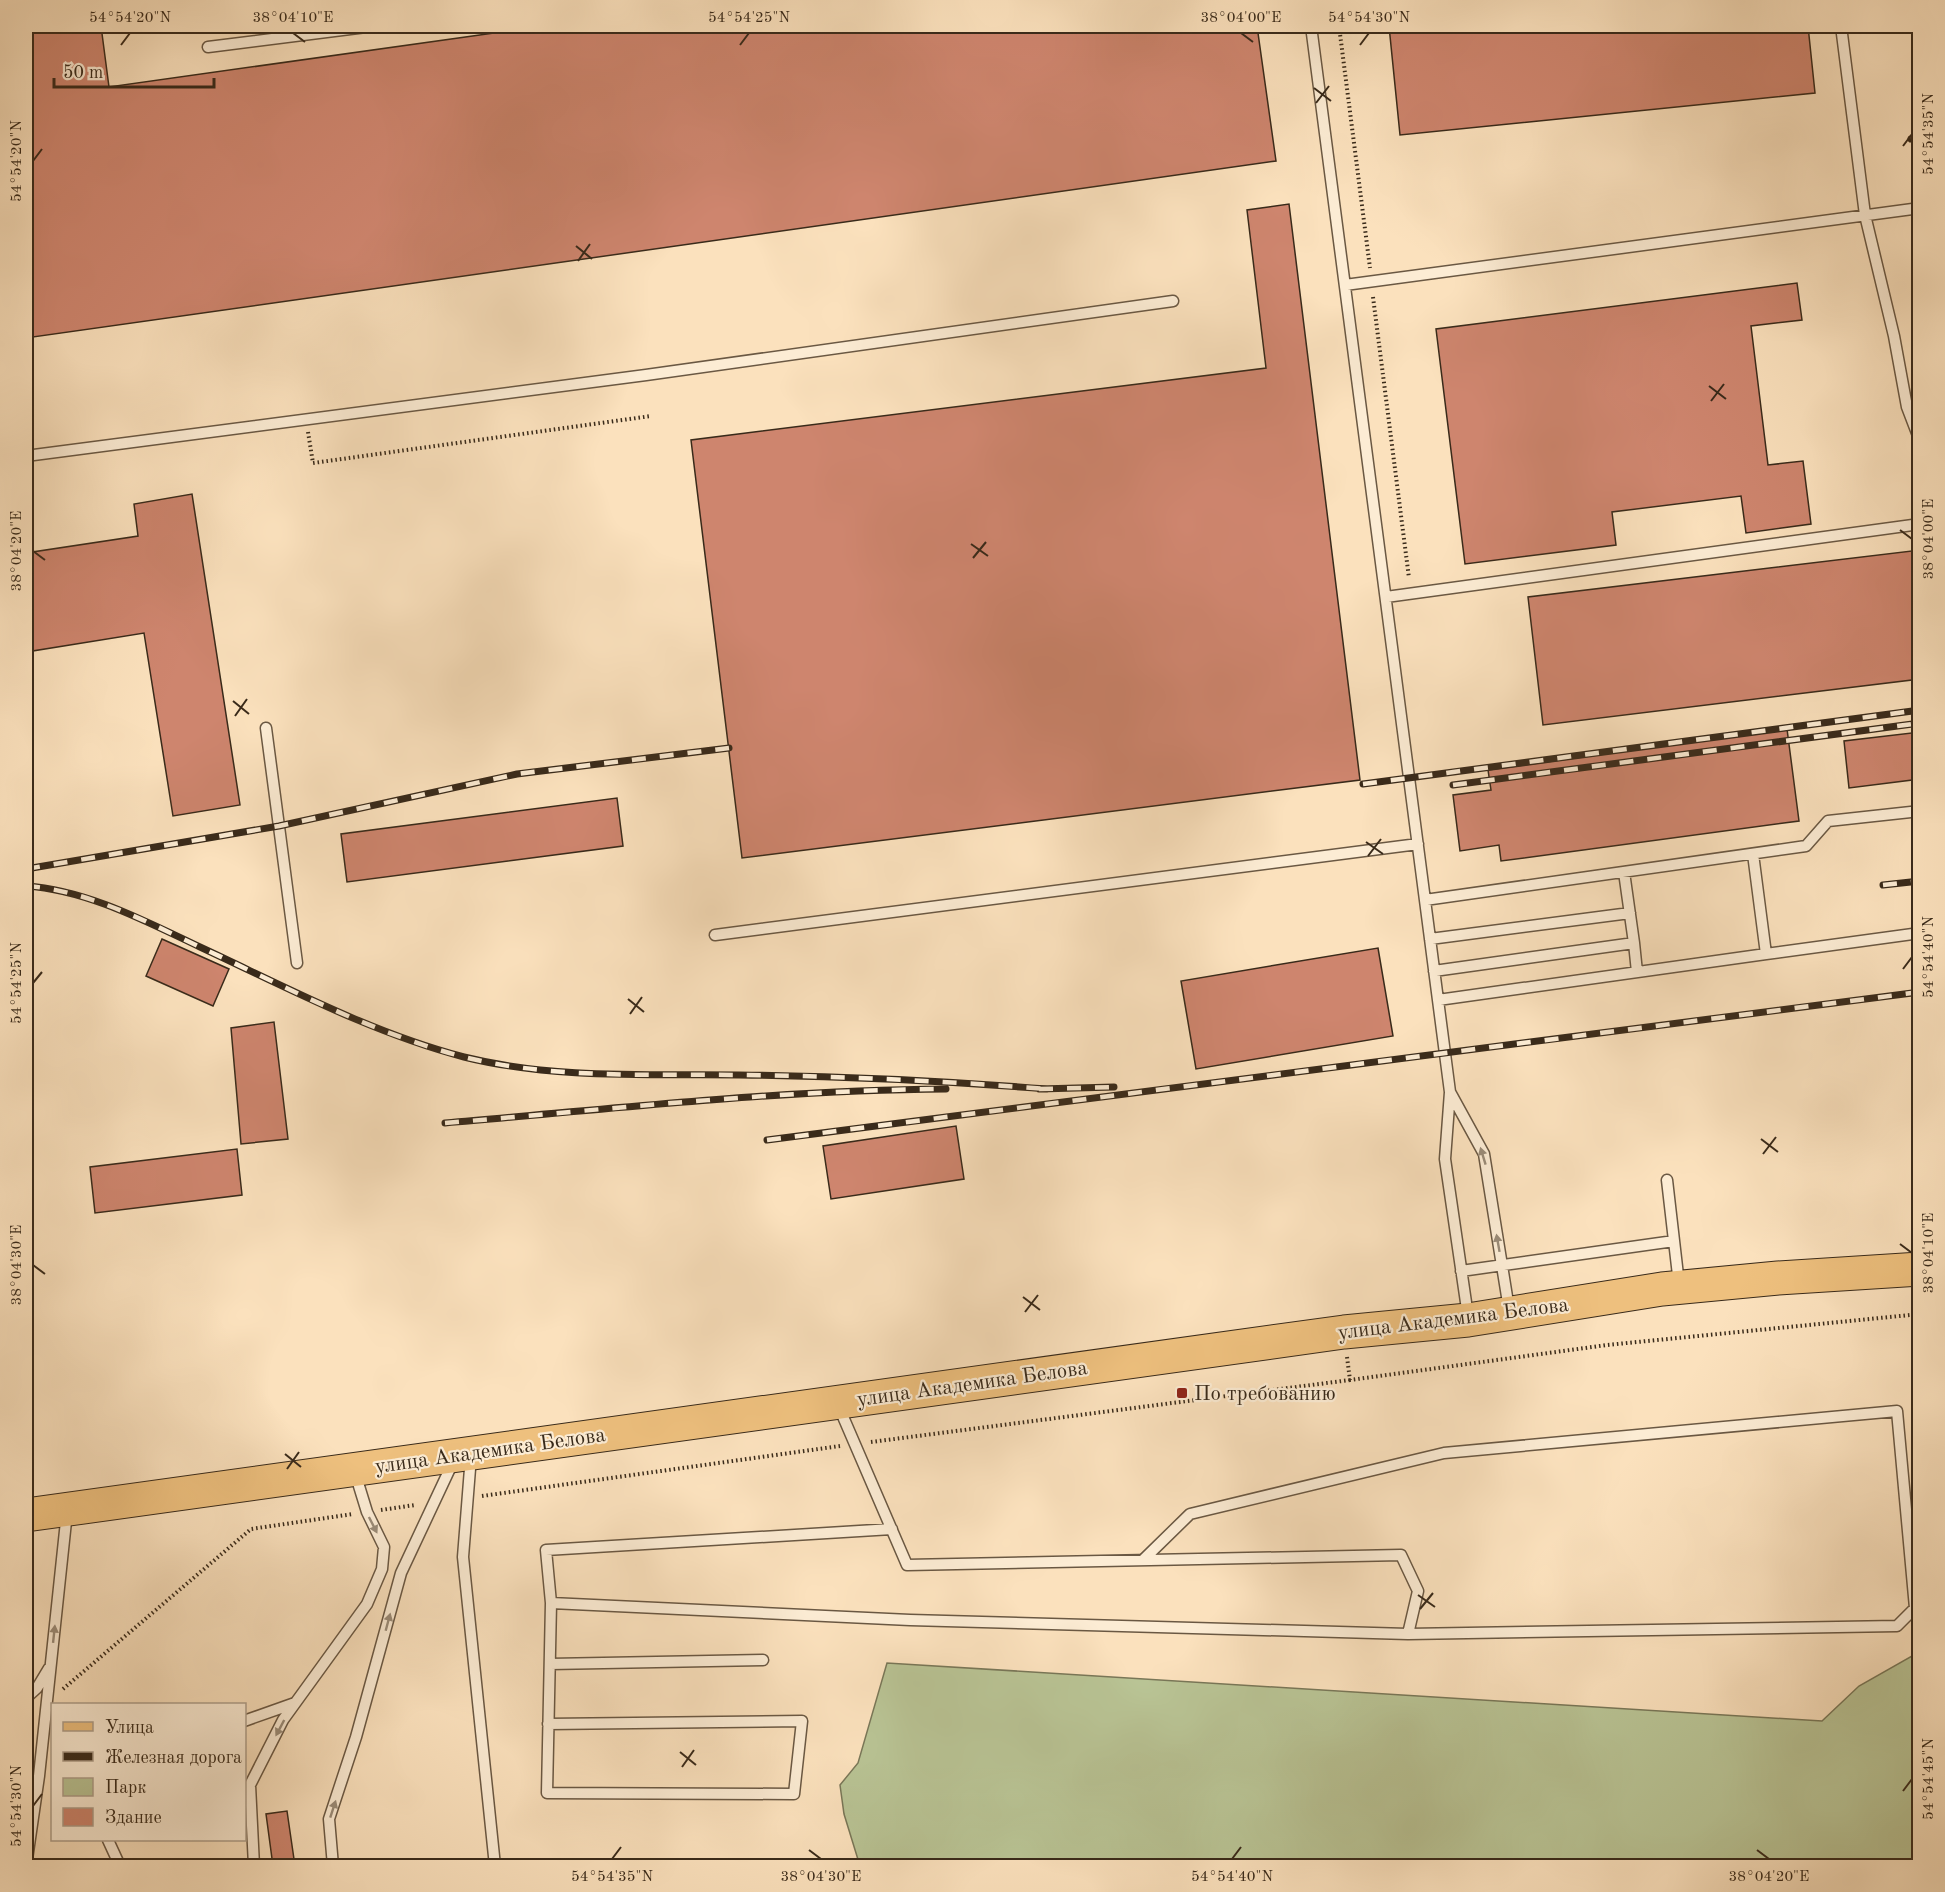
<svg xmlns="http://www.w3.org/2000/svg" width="1945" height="1892" font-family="'Old Standard TT',serif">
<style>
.green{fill:#b9c495;stroke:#797758;stroke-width:1.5}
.building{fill:#ce856e;stroke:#392a1a;stroke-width:1.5}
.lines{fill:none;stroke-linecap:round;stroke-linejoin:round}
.service-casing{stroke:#6a5843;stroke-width:13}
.primary-casing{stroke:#392a1a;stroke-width:35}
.path{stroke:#392a1a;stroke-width:4;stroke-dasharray:1.5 3;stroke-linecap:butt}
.service{stroke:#fcecd4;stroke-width:10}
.primary{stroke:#eec07e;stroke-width:33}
.rail-casing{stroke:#392a1a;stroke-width:7}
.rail{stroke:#fcecd4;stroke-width:4.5;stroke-dasharray:14;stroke-linecap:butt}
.oneway{fill:#9a8b77}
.ticks{fill:none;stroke:#392a1a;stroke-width:2}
.poi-dot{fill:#8f2418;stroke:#fcecd4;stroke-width:2}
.labels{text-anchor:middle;stroke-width:4.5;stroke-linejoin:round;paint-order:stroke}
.street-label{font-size:21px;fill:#392a1a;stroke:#fcecd4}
.poi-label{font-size:21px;fill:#392a1a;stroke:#fcecd4;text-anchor:start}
.neatline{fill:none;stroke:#392a1a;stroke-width:2}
.ticks-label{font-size:15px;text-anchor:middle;fill:#392a1a}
</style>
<rect width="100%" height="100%" fill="#fbe1bd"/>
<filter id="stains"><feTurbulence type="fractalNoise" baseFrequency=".00333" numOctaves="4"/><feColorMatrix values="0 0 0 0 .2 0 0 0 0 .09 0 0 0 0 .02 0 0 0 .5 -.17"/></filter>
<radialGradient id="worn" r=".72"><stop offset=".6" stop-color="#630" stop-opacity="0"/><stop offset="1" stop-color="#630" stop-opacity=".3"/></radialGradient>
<path class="green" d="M 1919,1652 L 1919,1866 L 860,1866 L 844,1814 L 840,1785 L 858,1763 L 887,1663 L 1822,1721 L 1859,1686 Z"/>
<path class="building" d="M 26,26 L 101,26 L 109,87 L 543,26 L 1257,26 L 1276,161 L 26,338 Z
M 1389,26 L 1808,26 L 1815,93 L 1400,135 Z
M 1914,26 L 1920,26 L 1920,71 Z
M 1289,204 L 1360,780 L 742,858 L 691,440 L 1266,368 L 1247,210 Z
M 1797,283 L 1802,320 L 1751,326 L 1768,465 L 1803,461 L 1811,524 L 1746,533 L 1741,496 L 1612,512 L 1616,545 L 1465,564 L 1436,329 Z
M 192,494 L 240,805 L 173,816 L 144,633 L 26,652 L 26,553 L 138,536 L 134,504 Z
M 1920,550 L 1920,679 L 1543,725 L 1528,597 Z
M 1787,729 L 1799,821 L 1501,861 L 1499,845 L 1460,851 L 1453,795 L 1491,790 L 1488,770 Z
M 1920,732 L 1920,779 L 1849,788 L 1844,741 Z
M 617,798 L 623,846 L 347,882 L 341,834 Z
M 162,939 L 229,969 L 213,1006 L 146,976 Z
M 1378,948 L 1393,1036 L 1196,1069 L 1181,981 Z
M 274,1022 L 288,1139 L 241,1144 L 231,1028 Z
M 956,1126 L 964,1179 L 831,1199 L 823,1146 Z
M 237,1149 L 242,1195 L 95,1213 L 90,1167 Z
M 287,1811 L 295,1866 L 273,1866 L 266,1814 Z"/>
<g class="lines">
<g class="service-casing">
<path id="service" d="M 1311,26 L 1450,1092 L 1445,1159 L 1468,1316
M 1841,26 L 1865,215 L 1894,336 L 1907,407 L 1920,441
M 208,47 L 374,26
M 1345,285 L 1920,208
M 26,456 L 646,375 L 1173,301
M 1386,597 L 1920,524
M 266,728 L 297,963
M 1624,872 L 1634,943
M 1425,900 L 1806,846 L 1828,821 L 1920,811
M 715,935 L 1418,844
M 1430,939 L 1630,913
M 1766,954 L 1920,933
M 1434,971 L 1634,943 L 1637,972
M 1438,1000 L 1766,954 L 1753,854
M 1450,1092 L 1484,1154 L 1509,1309
M 1667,1180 L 1679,1284
M 1461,1271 L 1674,1241
M 838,1405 L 907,1565 L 1401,1555 L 1418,1591 L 1408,1634 L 910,1620 L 551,1603 L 546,1550 L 892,1529
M 471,1456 L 463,1557 L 495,1866
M 1143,1560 L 1190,1514 L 1444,1453 L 1897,1411 L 1915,1608 L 1897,1626 L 1408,1634
M 550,1664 L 763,1660
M 26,1698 L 37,1688 L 49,1668
M 244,1721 L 295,1703
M 548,1724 L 802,1721 L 794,1794 L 547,1793 L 551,1603
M 108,1840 L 120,1866
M 26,1866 L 39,1776 L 67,1512
M 254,1866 L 250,1785 L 283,1720 L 367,1604 L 382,1569 L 384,1547 L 367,1512 L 355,1473
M 333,1866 L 329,1819 L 356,1737 L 401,1573 L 454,1460"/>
</g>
<g class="primary-casing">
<path id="primary" d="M 26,1515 L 1344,1332 L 1468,1320 L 1662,1289 L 1778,1278 L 1920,1269"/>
</g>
<path class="path" d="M 1339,26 L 1370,268
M 1373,297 L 1409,578
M 308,432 L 313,463 L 651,416
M 1347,1357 L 1350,1380 L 1607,1345 L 1920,1314
M 871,1442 L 1350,1380
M 482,1496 L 840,1446
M 381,1510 L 415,1505
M 63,1689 L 251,1529 L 353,1514"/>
<use href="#service" class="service"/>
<use href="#primary" class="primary"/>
<g class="rail-casing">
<path id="rail" d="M 101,26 L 104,26
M 1911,139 L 1920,138
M 1363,784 L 1920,710
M 1453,785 L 1920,723
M 26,869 L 279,826 L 517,774 L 729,748
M 1883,885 L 1920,881
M 26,886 C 87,890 145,921 200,947 C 286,987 372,1033 464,1057 C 553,1079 648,1074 739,1075 C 842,1076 944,1081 1047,1089
M 1039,1089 L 1114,1087
M 445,1123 C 612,1109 778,1090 946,1089
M 767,1140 L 1920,992"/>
</g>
<use href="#rail" class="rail"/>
</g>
<defs><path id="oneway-solid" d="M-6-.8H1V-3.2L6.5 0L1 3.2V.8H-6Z" transform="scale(1.5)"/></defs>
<g class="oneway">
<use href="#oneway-solid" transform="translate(1483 1156) rotate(-107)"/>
<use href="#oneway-solid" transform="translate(1498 1243) rotate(-100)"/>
<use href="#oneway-solid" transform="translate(373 1525) rotate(63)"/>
<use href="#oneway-solid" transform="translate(388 1622) rotate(-75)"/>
<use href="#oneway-solid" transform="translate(54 1634) rotate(-84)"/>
<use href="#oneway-solid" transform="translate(280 1728) rotate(118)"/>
<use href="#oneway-solid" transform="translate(333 1809) rotate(-72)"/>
</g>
<path class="ticks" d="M 293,33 L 305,42M 1241,33 L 1253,42M 121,45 L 130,33M 740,45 L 749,33M 1360,45 L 1369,33M 1314,88 L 1331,101M 1316,103 L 1329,86M 1903,146 L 1912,134M 33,161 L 42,149M 576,246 L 592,259M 578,261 L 590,244M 1709,386 L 1726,399M 1711,401 L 1724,384M 1900,530 L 1912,539M 971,544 L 988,556M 33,551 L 45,560M 973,558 L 986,542M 233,701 L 249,714M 235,716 L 247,699M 1366,842 L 1383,854M 1368,856 L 1381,839M 1903,969 L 1912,957M 33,983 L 42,972M 628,999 L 644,1012M 630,1014 L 642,997M 1761,1139 L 1778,1152M 1763,1154 L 1776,1137M 1900,1244 L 1912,1253M 33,1265 L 45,1274M 1023,1297 L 1040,1310M 1025,1312 L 1038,1295M 285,1454 L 301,1467M 287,1469 L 299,1452M 1418,1595 L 1435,1607M 1420,1609 L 1433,1593M 680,1752 L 696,1765M 682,1767 L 694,1750M 1903,1791 L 1912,1779M 33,1806 L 42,1794M 809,1850 L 821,1859M 1757,1850 L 1769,1859M 612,1859 L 621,1847M 1232,1859 L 1241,1847"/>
<rect class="poi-dot" x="1176" y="1387" width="12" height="12" rx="3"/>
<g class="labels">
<g class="street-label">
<text transform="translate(1453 1318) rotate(-7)" y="7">улица Академика Белова</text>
<text transform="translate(972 1383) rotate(-8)" y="7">улица Академика Белова</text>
<text transform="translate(490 1450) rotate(-8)" y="7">улица Академика Белова</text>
</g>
<g class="poi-label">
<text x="1194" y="1400">По требованию</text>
</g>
</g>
<rect width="1945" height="1892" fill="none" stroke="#fbe1bd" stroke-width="66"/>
<rect x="51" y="1703" width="195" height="138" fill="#fcecd4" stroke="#ae9e8a" stroke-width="1.5"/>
<rect x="63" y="1722" width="30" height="9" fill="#eec07e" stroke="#ae9e8a" stroke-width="1.5"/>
<text x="105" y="1733" font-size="18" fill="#392a1a">Улица</text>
<rect x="63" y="1752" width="30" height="9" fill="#392a1a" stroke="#ae9e8a" stroke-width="1.5"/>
<text x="105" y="1763" font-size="18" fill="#392a1a">Железная дорога</text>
<rect x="63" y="1778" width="30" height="18" fill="#b9c495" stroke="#ae9e8a" stroke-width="1.5"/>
<text x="105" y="1793" font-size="18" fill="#392a1a">Парк</text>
<rect x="63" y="1808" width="30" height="18" fill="#ce856e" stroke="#ae9e8a" stroke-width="1.5"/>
<text x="105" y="1823" font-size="18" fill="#392a1a">Здание</text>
<path d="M54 78v9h160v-9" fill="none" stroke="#392a1a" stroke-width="3"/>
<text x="63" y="78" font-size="18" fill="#392a1a" stroke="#fcecd4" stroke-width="4.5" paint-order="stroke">50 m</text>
<rect x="33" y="33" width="1879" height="1826" class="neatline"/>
<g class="ticks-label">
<text x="130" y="22">54°54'20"N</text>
<text x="293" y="22">38°04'10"E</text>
<text x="749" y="22">54°54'25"N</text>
<text x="1241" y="22">38°04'00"E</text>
<text x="1369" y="22">54°54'30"N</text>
<text transform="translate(1928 134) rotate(-90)" y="5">54°54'35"N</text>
<text transform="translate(16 161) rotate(-90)" y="5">54°54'20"N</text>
<text transform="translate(1928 539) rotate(-90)" y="5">38°04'00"E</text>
<text transform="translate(16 551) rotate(-90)" y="5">38°04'20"E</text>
<text transform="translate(1928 957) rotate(-90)" y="5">54°54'40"N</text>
<text transform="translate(16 983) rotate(-90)" y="5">54°54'25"N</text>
<text transform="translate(1928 1253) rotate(-90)" y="5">38°04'10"E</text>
<text transform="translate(16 1265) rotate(-90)" y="5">38°04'30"E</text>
<text transform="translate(1928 1779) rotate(-90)" y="5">54°54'45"N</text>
<text transform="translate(16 1806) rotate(-90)" y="5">54°54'30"N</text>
<text x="612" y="1881">54°54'35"N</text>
<text x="821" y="1881">38°04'30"E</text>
<text x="1232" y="1881">54°54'40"N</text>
<text x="1769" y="1881">38°04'20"E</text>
</g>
<rect width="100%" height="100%" filter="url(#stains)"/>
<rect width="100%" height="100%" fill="url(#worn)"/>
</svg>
